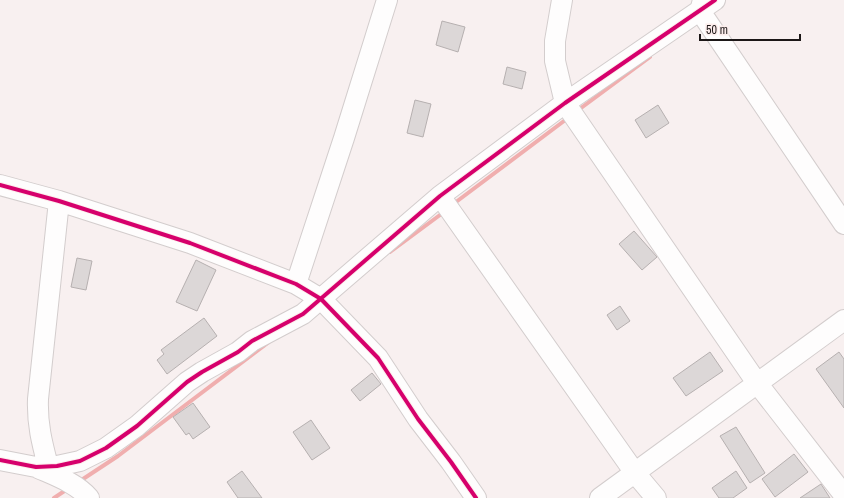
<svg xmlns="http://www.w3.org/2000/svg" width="844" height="498" font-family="'Archivo Narrow',sans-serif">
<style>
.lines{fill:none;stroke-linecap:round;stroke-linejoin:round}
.stream{stroke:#f0aeae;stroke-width:4}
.building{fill:#dcd7d7;stroke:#b6b0b0}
.minor-casing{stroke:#d3cdcd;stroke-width:22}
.minor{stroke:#fefdfd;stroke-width:20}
.cycleway-casing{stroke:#fcedec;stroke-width:6}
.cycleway{stroke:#d6006c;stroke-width:4}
</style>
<rect width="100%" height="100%" fill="#f8f0f0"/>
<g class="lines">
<path class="stream" d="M 577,111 L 650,57
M 452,205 L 568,118
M 390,252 L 444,212
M 80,481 L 118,456 L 269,342
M 54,498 L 69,488"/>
</g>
<path class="building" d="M 442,21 L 465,27 L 458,52 L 436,45 Z
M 507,67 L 526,72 L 522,89 L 503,84 Z
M 415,100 L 431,104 L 423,137 L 407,133 Z
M 658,105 L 669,123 L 646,138 L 635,120 Z
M 634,231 L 657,257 L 642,270 L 619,244 Z
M 77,258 L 92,261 L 86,290 L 71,287 Z
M 196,260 L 216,270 L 197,311 L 176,302 Z
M 620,306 L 630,321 L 617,330 L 607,315 Z
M 204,318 L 217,336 L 167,374 L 157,360 L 164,354 L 161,350 Z
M 710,352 L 723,371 L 686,396 L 673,378 Z
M 839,352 L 844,359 L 844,408 L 816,369 Z
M 372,373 L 381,384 L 360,401 L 351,390 Z
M 193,403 L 210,427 L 193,439 L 189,433 L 186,435 L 173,417 Z
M 311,420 L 330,448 L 312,460 L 293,432 Z
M 736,427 L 765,473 L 750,483 L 720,436 Z
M 794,454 L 808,472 L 775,497 L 762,479 Z
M 242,471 L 262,498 L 238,498 L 227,482 Z
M 736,471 L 747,488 L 733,498 L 719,498 L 712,488 Z
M 821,484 L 830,498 L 800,498 Z"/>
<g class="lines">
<g class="minor-casing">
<path id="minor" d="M 562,0 L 555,41 L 555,61 L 565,103 L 757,383 L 844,495
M 703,0 L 700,11 L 844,224
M 0,185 L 59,201 L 190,243 L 296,284 L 321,299 L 378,358 L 418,419 L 451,462 L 476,498
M 440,196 L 635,473 L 656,498
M 296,284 L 344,138 L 387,0
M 0,460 L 36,467 L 57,466 L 80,461 L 106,448 L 137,426 L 187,382 L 202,372 L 238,352 L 252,341 L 303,314 L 440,196 L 565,103 L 715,0
M 48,466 C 42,443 37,424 38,399 L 59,201
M 38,468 C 56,476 76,483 89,498
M 600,498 L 844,320"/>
</g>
<use href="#minor" class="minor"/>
<g class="cycleway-casing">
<path id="cycleway" d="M 0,185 L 59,201 L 190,243 L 296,284 L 321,299 L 378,358 L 418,419 L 451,462 L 476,498
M 0,460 L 36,467 L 57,466 L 80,461 L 106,448 L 137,426 L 187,382 L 202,372 L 238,352 L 252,341 L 303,314 L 440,196 L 565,103 L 715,0"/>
</g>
<use href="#cycleway" class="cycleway"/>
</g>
<path d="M700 34v6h100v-6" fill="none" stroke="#1c1717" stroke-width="2"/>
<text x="706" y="34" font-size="12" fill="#1c1717" stroke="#fcedec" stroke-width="3" paint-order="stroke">50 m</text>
</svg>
